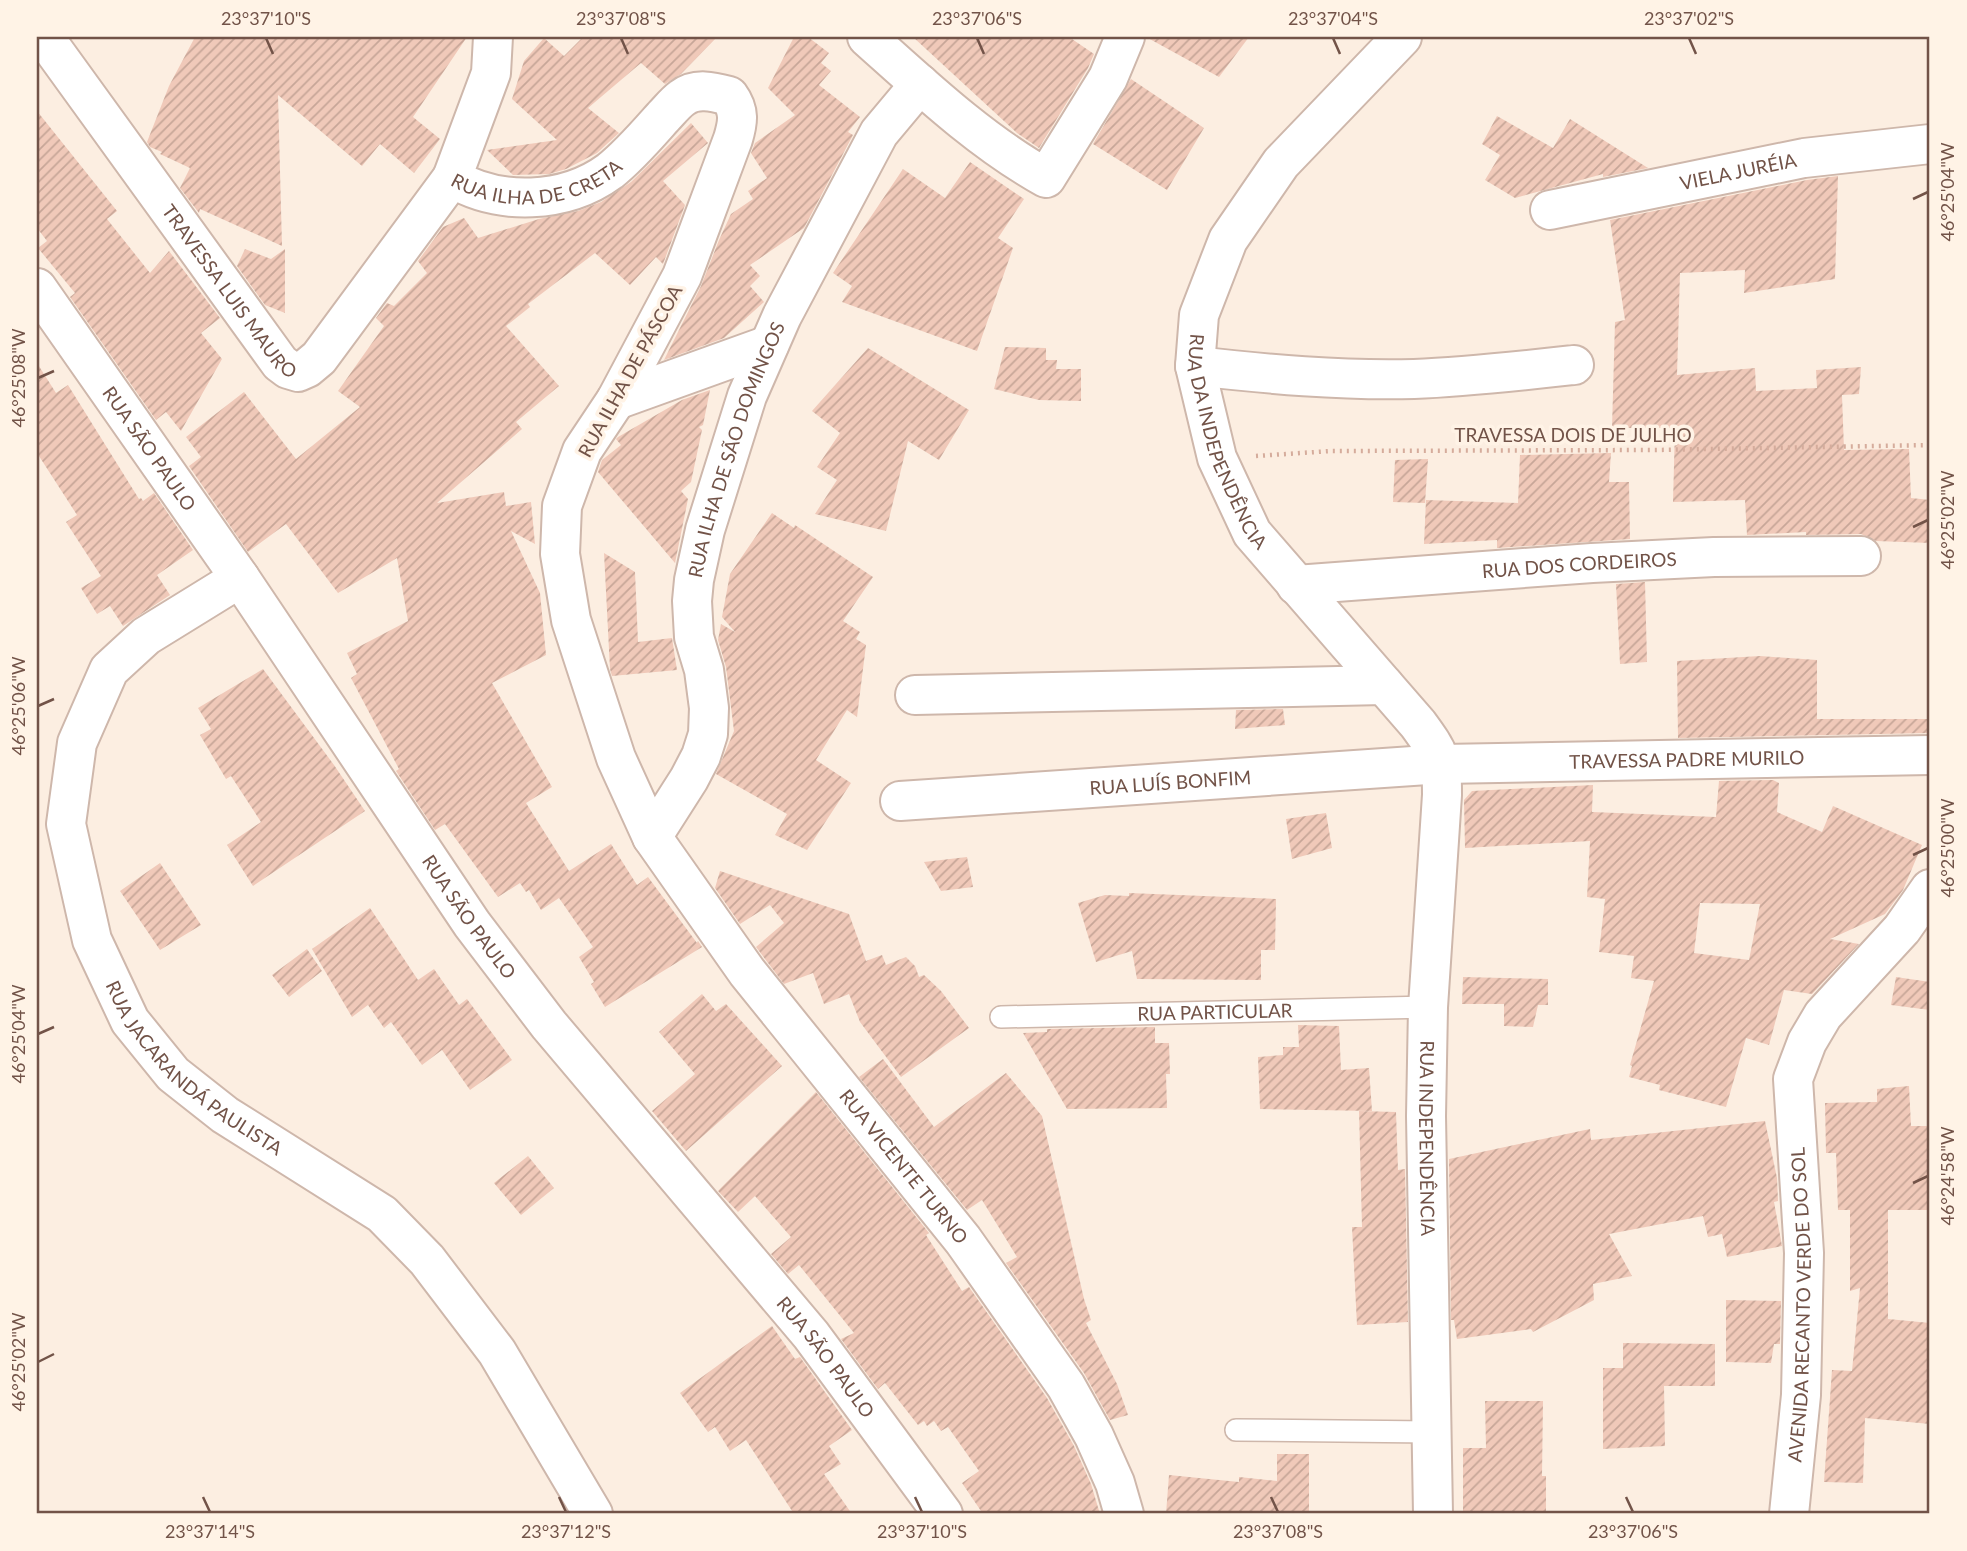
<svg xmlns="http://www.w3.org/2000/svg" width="1967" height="1551" font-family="Lato,sans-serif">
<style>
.building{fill:url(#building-hatch);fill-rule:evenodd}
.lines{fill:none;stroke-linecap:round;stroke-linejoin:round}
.service-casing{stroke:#ceb7ab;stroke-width:24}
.minor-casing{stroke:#ceb7ab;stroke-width:42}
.path{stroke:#d5ac9c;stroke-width:4.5;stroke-dasharray:2 5;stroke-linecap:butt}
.service{stroke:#fff;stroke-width:21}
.minor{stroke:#fff;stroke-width:38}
.ticks{fill:none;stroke:#725348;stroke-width:2.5}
.labels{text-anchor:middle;stroke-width:7;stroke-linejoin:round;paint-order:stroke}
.street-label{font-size:19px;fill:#725348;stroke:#fff3e6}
.neatline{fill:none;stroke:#725348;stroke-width:2.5}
.ticks-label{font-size:18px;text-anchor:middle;fill:#725348}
</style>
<defs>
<pattern id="building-hatch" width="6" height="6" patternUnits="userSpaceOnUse" patternTransform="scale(1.75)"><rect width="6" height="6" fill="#f0c9b9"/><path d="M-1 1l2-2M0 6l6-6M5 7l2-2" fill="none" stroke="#c7a698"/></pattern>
</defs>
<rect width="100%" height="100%" fill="#fceee1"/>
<path class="building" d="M 195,37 L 467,37 L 413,117 L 440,139 L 414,173 L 380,144 L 362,166 L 278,95 L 282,246 L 200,209 L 199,213 L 180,188 L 190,168 L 160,154 L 162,152 L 150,147 L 147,142 L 169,86 Z
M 583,37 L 717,37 L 681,74 L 665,84 L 641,63 L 588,108 L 619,133 L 597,153 L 566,169 L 549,174 L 513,175 L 487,150 L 557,140 L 512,99 L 524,61 L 544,38 L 564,56 Z
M 794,37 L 808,37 L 829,53 L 821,63 L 831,71 L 819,85 L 860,117 L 848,132 L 853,135 L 804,228 L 750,265 L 760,276 L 750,286 L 764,302 L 724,338 L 664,360 L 701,286 L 719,240 L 731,214 L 753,199 L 748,191 L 767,178 L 751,153 L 755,143 L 795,115 L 768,88 Z
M 913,37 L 1069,37 L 1094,54 L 1088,68 L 1039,148 L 1017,133 Z
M 1146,37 L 1249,37 L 1219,77 Z
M 1131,79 L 1204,128 L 1167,190 L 1093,144 Z
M 37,111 L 117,211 L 107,219 L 150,273 L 169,251 L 220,318 L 201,333 L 222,359 L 181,431 L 166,412 L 156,420 L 70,297 L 75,293 L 38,248 L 47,241 L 37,228 Z
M 1497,116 L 1553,148 L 1570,119 L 1648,168 L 1603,177 L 1603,174 L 1515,198 L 1485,180 L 1500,155 L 1482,144 Z
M 691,123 L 708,143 L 663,181 L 685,205 L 663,264 L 656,257 L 630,285 L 595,253 L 528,304 L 530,307 L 506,326 L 559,386 L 516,422 L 522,429 L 437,503 L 504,492 L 506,506 L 531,502 L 535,544 L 511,531 L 540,593 L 546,655 L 492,683 L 552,787 L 526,803 L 569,871 L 611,844 L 637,885 L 648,877 L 697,943 L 698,941 L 702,947 L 605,1007 L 591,984 L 594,982 L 579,957 L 593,947 L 559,898 L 541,910 L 529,890 L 526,892 L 520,883 L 498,897 L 445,824 L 435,830 L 396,771 L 399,769 L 351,678 L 357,674 L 347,653 L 408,621 L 397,558 L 338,593 L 286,524 L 248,552 L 189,466 L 201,457 L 186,437 L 244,392 L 296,459 L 360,407 L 338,391 L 384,326 L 376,318 L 387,303 L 394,306 L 427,273 L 418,261 L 443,227 L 464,218 L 478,238 L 539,219 L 578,211 L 601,202 L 631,182 Z
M 970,162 L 1024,199 L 998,238 L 1013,248 L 977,351 L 842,302 L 852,286 L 833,273 L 903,169 L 945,198 Z
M 1838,176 L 1835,279 L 1744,293 L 1745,270 L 1680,273 L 1677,375 L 1755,368 L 1756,391 L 1817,388 L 1816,370 L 1861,367 L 1859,394 L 1842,395 L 1844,450 L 1909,449 L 1911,498 L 1930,500 L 1930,543 L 1876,541 L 1861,534 L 1806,535 L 1806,532 L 1747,535 L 1745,500 L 1673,502 L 1675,428 L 1612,428 L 1615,322 L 1625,320 L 1610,220 L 1807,180 Z
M 245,249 L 271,259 L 285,249 L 285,313 L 265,305 L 237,266 Z
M 1005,347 L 1046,348 L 1046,360 L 1057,360 L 1056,369 L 1081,369 L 1081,401 L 1039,400 L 994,389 Z
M 868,348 L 969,410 L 939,460 L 908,441 L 886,531 L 815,514 L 837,480 L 817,467 L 840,433 L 812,411 Z
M 37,363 L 56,393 L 68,385 L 139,499 L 141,498 L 143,501 L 154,493 L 193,550 L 157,575 L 170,595 L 123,626 L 110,606 L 97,614 L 81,588 L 101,576 L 66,522 L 77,515 L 37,453 Z
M 710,390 L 703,425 L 699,427 L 702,430 L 691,482 L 681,491 L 688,499 L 675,563 L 598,472 L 602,460 L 621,445 L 616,439 L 618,437 L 682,400 Z
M 1611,453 L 1609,482 L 1629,482 L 1630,539 L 1497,548 L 1497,540 L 1424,544 L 1426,500 L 1518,503 L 1520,455 Z
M 1428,459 L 1425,503 L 1393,502 L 1395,460 Z
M 772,513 L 794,528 L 795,525 L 873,577 L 843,621 L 860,632 L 856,639 L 866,645 L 857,717 L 847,710 L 816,760 L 851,783 L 807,850 L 775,835 L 787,814 L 716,774 L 734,731 L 726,667 L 718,640 L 721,624 L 735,632 L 722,617 L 730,574 Z
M 604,553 L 635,572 L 638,642 L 672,638 L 677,670 L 612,676 L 610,669 Z
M 1645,582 L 1647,662 L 1620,664 L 1616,584 Z
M 1760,656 L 1817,660 L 1817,719 L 1930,719 L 1930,733 L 1678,738 L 1677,661 Z
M 263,669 L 334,765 L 365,811 L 253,886 L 227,845 L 261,822 L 231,776 L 226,779 L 200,735 L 211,729 L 198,708 Z
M 1283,709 L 1285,725 L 1235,729 L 1236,710 Z
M 1773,780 L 1779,783 L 1777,812 L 1822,832 L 1833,806 L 1922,845 L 1903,890 L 1885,914 L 1830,939 L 1859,944 L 1812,994 L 1784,990 L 1769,1045 L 1746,1038 L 1726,1107 L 1659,1090 L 1660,1085 L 1629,1077 L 1632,1066 L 1630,1065 L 1654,981 L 1631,978 L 1634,956 L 1599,952 L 1605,899 L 1587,897 L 1590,841 L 1465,848 L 1464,800 L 1472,791 L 1593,785 L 1592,812 L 1716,817 L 1719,781 ZM 1700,903 L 1760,904 L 1749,960 L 1694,953 Z
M 1326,813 L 1332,848 L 1292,859 L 1286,819 Z
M 967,857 L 973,887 L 941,891 L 924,862 Z
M 160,863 L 201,925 L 160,950 L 120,891 Z
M 720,871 L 849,914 L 866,961 L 882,955 L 886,965 L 906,957 L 915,966 L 919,977 L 924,975 L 941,991 L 969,1028 L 901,1077 L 860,1022 L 849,994 L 824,1004 L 813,973 L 784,984 L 756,947 L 784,923 L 770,905 L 740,924 L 715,888 Z
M 1129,893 L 1276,899 L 1275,950 L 1261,950 L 1261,980 L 1137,979 L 1132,951 L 1096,962 L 1078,903 L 1105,895 L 1129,896 Z
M 370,908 L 418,980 L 434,969 L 459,1005 L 467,999 L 512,1060 L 470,1090 L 442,1050 L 422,1065 L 391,1022 L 384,1028 L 368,1005 L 352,1017 L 312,949 Z
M 307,949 L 322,971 L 289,997 L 272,975 Z
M 1463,977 L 1548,979 L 1548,1005 L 1538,1005 L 1533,1027 L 1504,1026 L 1504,1004 L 1462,1004 Z
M 1896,977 L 1930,982 L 1930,1010 L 1891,1005 Z
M 702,994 L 716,1011 L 726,1004 L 782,1066 L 686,1151 L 652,1111 L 695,1074 L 659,1032 Z
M 1298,1025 L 1339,1026 L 1341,1070 L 1369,1068 L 1372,1111 L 1260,1109 L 1258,1057 L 1283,1055 L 1283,1047 L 1299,1047 Z
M 1155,1027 L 1155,1043 L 1169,1043 L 1170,1074 L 1166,1074 L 1167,1108 L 1067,1109 L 1023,1033 L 1047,1032 L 1047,1029 Z
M 883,1059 L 934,1127 L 1006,1073 L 1042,1116 L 1084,1299 L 1091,1320 L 1086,1323 L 1117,1384 L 1128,1415 L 1110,1420 L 1084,1373 L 1006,1263 L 1017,1257 L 982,1200 L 967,1210 L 859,1077 Z
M 1909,1086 L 1911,1126 L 1930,1126 L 1930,1210 L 1888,1210 L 1888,1319 L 1930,1323 L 1930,1424 L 1865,1418 L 1863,1483 L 1824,1482 L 1832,1370 L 1852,1371 L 1860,1288 L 1850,1291 L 1850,1210 L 1838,1210 L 1836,1153 L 1826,1153 L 1825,1103 L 1877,1102 L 1877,1089 Z
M 816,1092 L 929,1233 L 926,1235 L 962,1291 L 969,1287 L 1047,1398 L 1074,1446 L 1091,1484 L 1100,1514 L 983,1514 L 962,1483 L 979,1471 L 948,1427 L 941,1431 L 934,1421 L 927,1426 L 924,1421 L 918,1425 L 885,1383 L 878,1389 L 841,1339 L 854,1333 L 799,1265 L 788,1274 L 771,1254 L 791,1237 L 755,1196 L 738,1212 L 718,1191 Z
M 1359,1111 L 1396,1112 L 1398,1170 L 1405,1169 L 1408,1322 L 1357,1325 L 1352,1227 L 1362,1227 Z
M 1765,1121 L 1777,1178 L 1778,1201 L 1774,1202 L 1782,1246 L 1727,1257 L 1722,1234 L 1708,1237 L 1703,1216 L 1609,1234 L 1632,1276 L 1593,1284 L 1594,1300 L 1533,1332 L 1531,1329 L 1457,1339 L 1454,1320 L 1451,1320 L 1449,1159 L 1590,1129 L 1591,1140 Z
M 528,1156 L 554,1188 L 521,1215 L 494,1183 Z
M 1726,1300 L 1781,1301 L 1780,1344 L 1774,1344 L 1771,1363 L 1726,1362 Z
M 772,1326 L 795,1359 L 800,1357 L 852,1430 L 829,1446 L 841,1464 L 824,1474 L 852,1514 L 794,1514 L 746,1440 L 730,1451 L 715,1427 L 708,1432 L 680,1393 Z
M 1623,1343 L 1715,1344 L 1715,1386 L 1664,1386 L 1665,1446 L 1603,1449 L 1603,1368 L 1623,1368 Z
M 1485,1401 L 1543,1401 L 1542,1476 L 1546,1476 L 1546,1514 L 1463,1514 L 1463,1448 L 1486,1448 Z
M 1277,1454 L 1309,1454 L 1309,1514 L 1166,1514 L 1169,1475 L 1239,1482 L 1239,1477 L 1277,1481 Z"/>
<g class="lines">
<g class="service-casing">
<g id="service">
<path id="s1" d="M 1001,1017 L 1428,1007"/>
<path d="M 1236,1430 L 1431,1432"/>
</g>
</g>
<g class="minor-casing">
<g id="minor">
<path id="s2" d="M 44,37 L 280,363 L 288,369 L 298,372 L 307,368 L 319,358 L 452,178"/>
<path id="s3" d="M 493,37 L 491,73 L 452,178 C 499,206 565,204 610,171 C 629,156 647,135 663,117 C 669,111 675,103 682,98 C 696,87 714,92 729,96 C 740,111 738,122 733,139 L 682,276 L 616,400 L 582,451 L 562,506 L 560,554 L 571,620 L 616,758 L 652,837 L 747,972 L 963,1240 L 1066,1386 L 1094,1436 L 1115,1483 L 1124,1514"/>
<path d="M 867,37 C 923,87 980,141 1046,178 L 1108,78 L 1125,37"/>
<path id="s4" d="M 1402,37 L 1281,163 L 1228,240 L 1199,315 L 1195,366 L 1217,458 L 1252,533 L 1418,724 C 1440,754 1442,758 1442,795 L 1428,1007 L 1426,1116 L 1433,1514"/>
<path id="s5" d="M 1550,210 L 1804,158 L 1930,144"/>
<path id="s6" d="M 37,288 L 240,578 L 472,924 L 549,1025 L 811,1335 L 943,1514"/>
<path d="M 1195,366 C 1267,374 1341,381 1414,379 C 1467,377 1520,371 1574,365"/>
<path d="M 616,400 L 769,345"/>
<path id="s7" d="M 240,578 L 146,636 L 109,670 L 77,743 L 66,824 L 92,940 L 130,1021 L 173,1074 L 225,1115 L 382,1214 L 427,1260 L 497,1352 L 593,1514"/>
<path id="s8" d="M 1296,585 L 1592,563 L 1714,557 L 1861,556"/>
<path d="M 915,695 L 1384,685"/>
<path id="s9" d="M 900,801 L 1442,764 L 1930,755"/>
<path id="s10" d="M 652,837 L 689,779 L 701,756 L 708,734 L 709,708 L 704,670 L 694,637 L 692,601 L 694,580 L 705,530 L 747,396 L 782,316 L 879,133 L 920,84"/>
<path id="s11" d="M 1789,1514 L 1801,1395 L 1804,1253 L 1793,1079 L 1807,1042 L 1823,1015 L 1902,929 L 1930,889"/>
</g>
</g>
<path class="path" d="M 1256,456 L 1331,451 L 1655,450 L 1930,445"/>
<use href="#service" class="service"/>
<use href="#minor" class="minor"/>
</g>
<path class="ticks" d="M 266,38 L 273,54M 621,38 L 628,54M 977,38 L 984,54M 1333,38 L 1340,54M 1689,38 L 1696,54M 1913,199 L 1928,192M 38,378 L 54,371M 1913,527 L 1928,520M 38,706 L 54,699M 1913,855 L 1928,848M 38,1034 L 54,1027M 1913,1183 L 1928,1176M 38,1362 L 54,1354M 203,1497 L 210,1512M 559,1497 L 566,1512M 915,1497 L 922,1512M 1271,1497 L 1278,1512M 1626,1497 L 1633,1512"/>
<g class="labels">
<g class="street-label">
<text dy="7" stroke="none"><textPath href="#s3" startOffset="238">RUA ILHA DE CRETA</textPath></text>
<text dy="7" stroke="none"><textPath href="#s5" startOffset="192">VIELA JURÉIA</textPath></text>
<text dy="7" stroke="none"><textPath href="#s2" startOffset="315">TRAVESSA LUIS MAURO</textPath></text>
<text transform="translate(630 371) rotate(-61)" y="7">RUA ILHA DE PÁSCOA</text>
<text x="1573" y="442">TRAVESSA DOIS DE JULHO</text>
<text dy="7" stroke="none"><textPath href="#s4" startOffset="481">RUA DA INDEPENDÊNCIA</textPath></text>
<text dy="7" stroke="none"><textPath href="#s6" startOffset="196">RUA SÃO PAULO</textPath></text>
<text dy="7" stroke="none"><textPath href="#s10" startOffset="411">RUA ILHA DE SÃO DOMINGOS</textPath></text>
<text dy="7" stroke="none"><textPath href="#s8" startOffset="284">RUA DOS CORDEIROS</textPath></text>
<text dy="7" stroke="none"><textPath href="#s9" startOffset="788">TRAVESSA PADRE MURILO</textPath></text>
<text dy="7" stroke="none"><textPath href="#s9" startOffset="271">RUA LUÍS BONFIM</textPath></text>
<text dy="7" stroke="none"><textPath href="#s6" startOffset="763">RUA SÃO PAULO</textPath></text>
<text dy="7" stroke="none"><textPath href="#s1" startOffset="214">RUA PARTICULAR</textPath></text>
<text dy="7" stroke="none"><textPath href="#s7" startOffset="609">RUA JACARANDÁ PAULISTA</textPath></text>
<text dy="7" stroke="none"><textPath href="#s4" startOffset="1251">RUA INDEPENDÊNCIA</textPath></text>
<text dy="7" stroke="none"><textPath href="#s3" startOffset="1680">RUA VICENTE TURNO</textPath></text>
<text dy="7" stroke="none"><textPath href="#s11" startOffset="210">AVENIDA RECANTO VERDE DO SOL</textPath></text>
<text dy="7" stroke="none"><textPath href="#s6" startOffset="1330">RUA SÃO PAULO</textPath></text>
</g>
</g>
<rect width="1967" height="1551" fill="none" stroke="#fff3e6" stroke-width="77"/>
<rect x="38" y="38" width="1890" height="1474" class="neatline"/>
<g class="ticks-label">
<text x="266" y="25">23°37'10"S</text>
<text x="621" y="25">23°37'08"S</text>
<text x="977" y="25">23°37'06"S</text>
<text x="1333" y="25">23°37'04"S</text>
<text x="1689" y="25">23°37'02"S</text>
<text transform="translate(1948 192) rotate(-90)" y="6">46°25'04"W</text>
<text transform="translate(19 378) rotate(-90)" y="6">46°25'08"W</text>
<text transform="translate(1948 520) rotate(-90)" y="6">46°25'02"W</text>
<text transform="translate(19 706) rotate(-90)" y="6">46°25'06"W</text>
<text transform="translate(1948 848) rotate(-90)" y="6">46°25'00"W</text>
<text transform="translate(19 1034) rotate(-90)" y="6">46°25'04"W</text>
<text transform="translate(1948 1176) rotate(-90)" y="6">46°24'58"W</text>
<text transform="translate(19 1362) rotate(-90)" y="6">46°25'02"W</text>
<text x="210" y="1538">23°37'14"S</text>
<text x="566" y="1538">23°37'12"S</text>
<text x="922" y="1538">23°37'10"S</text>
<text x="1278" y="1538">23°37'08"S</text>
<text x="1633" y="1538">23°37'06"S</text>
</g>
</svg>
